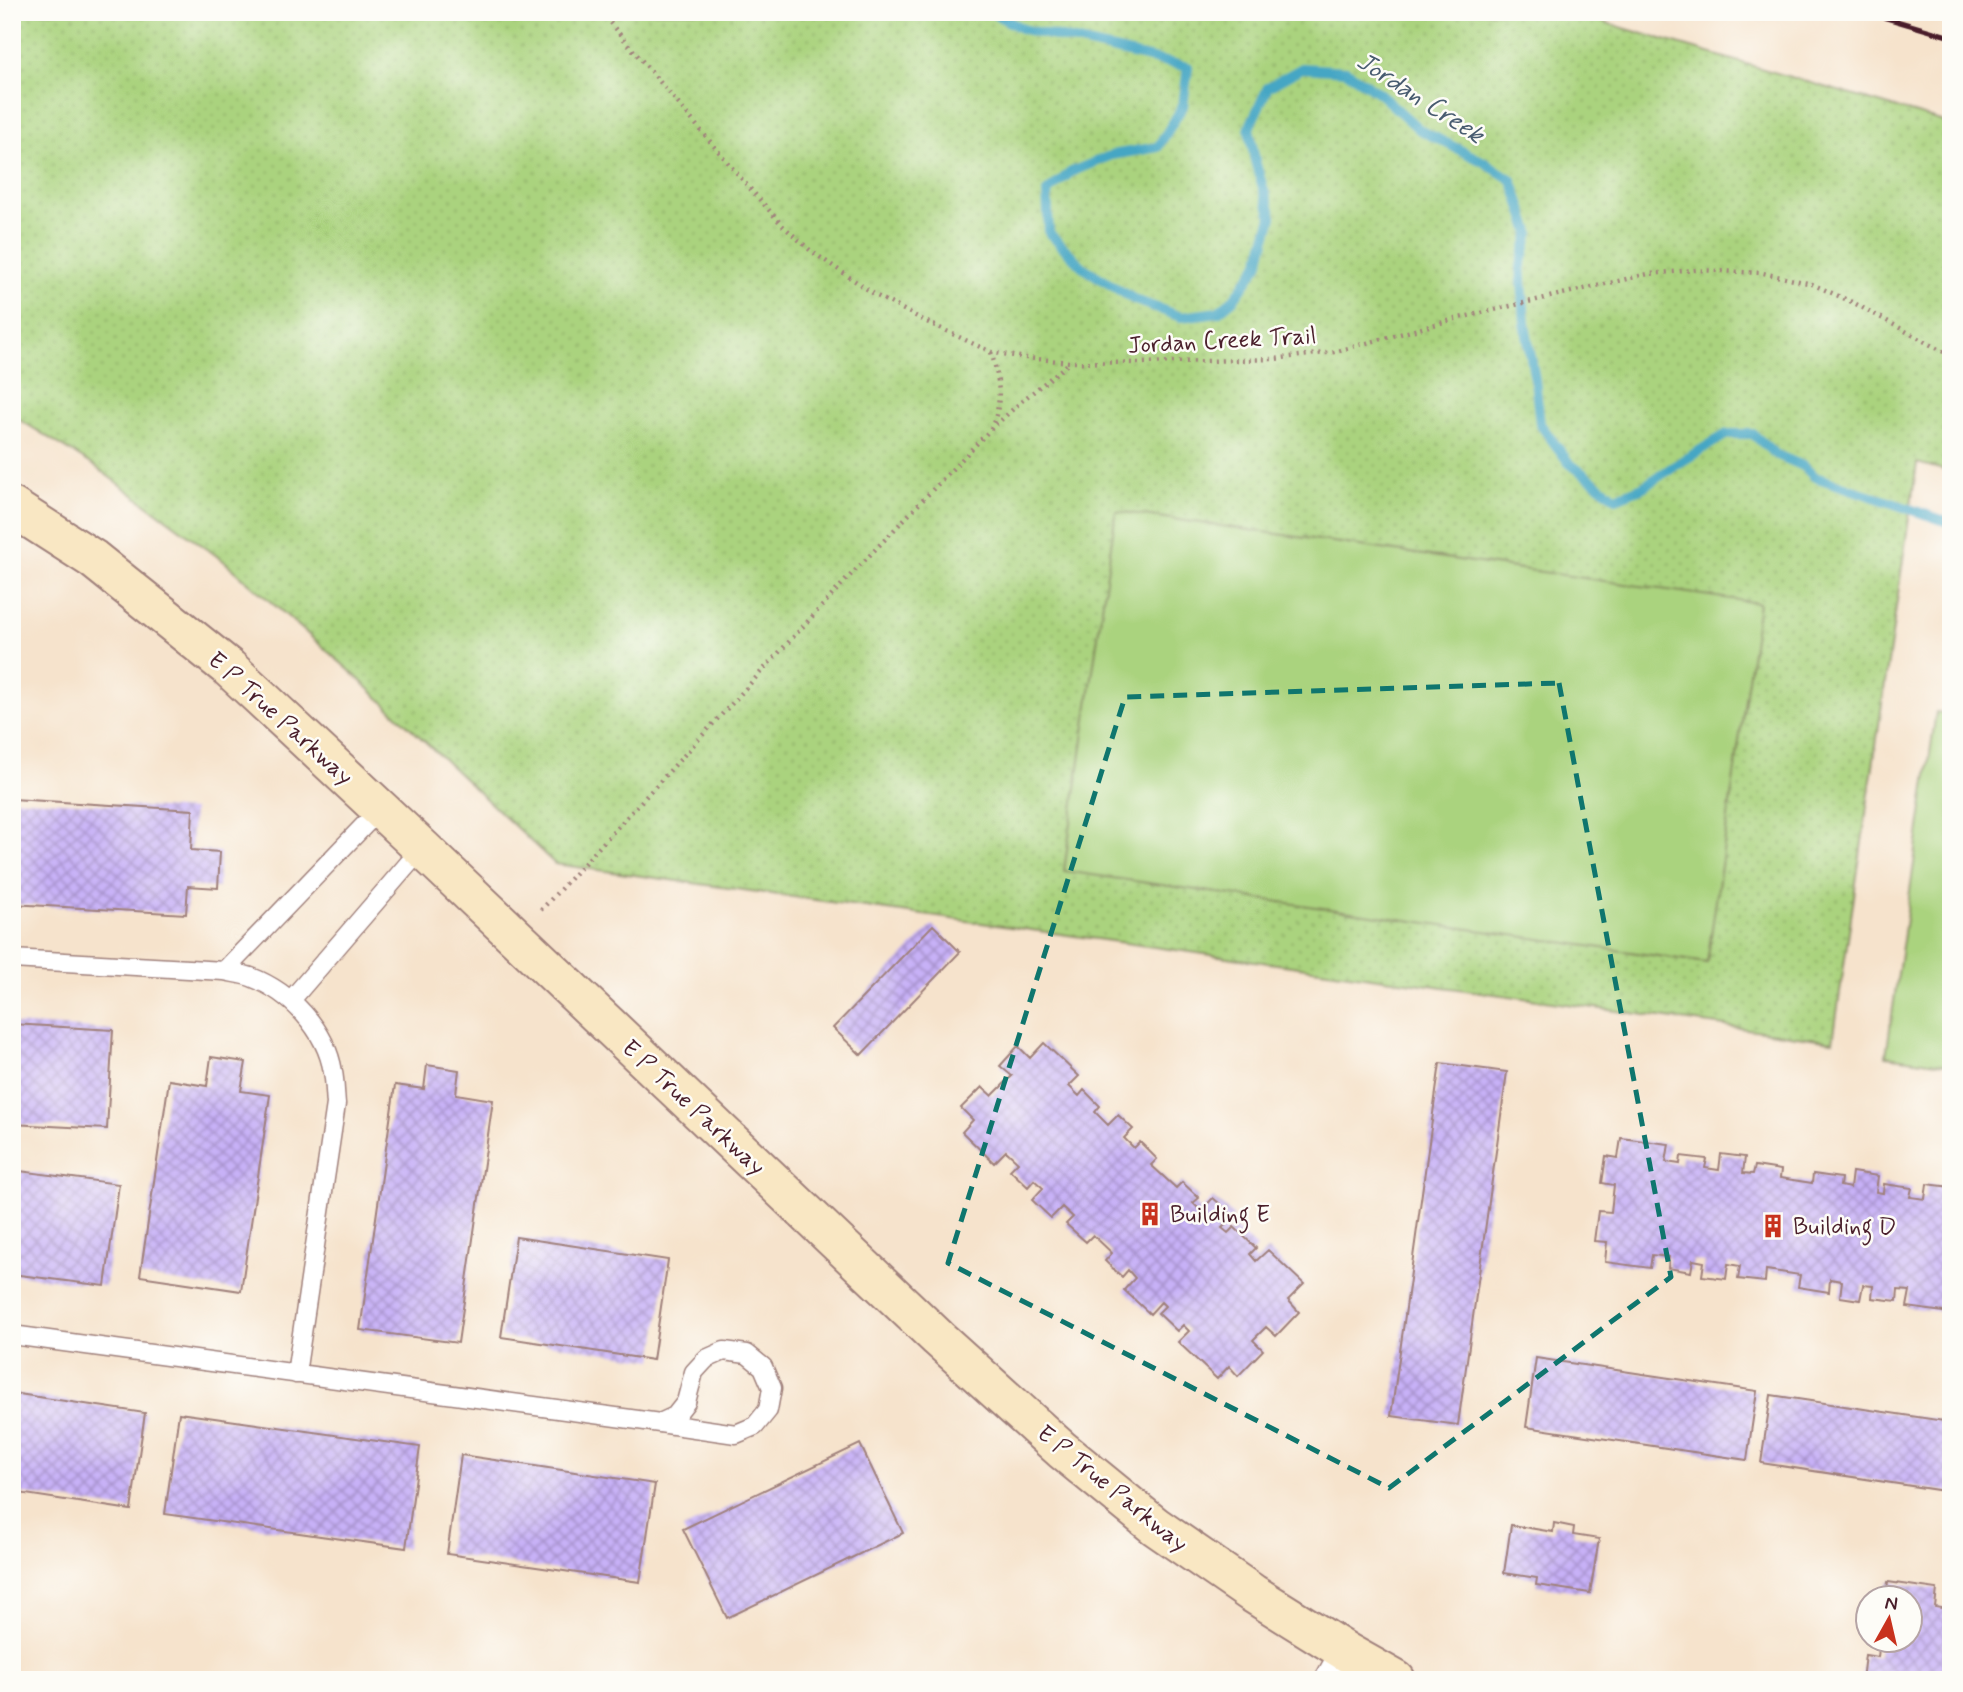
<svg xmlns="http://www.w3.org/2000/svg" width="1963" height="1692" font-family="Mynerve,sans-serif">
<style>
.park{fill:url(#park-dots);stroke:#7a7954;stroke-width:2}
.pitch{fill:#aad37e;stroke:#7a7954;stroke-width:2}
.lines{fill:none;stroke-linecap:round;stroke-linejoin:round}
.stream{stroke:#45a6c4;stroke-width:10}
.building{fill:url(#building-cross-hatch)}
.service-casing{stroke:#a0817c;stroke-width:21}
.minor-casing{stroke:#a0817c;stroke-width:38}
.secondary-casing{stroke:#a0817c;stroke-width:42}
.path{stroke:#a0817c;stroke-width:4.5;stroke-dasharray:2 5;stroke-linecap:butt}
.service{stroke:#fff;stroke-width:18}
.minor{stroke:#fff;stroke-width:35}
.secondary{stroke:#f9e7c3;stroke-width:38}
.rail{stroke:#4a1f2b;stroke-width:5}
.marked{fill:none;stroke:#0f766e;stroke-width:5;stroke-dasharray:14 9;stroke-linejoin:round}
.labels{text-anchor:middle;stroke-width:5;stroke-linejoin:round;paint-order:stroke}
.street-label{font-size:24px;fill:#4a1f2b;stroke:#fdfcf7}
.poi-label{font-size:24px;fill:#4a1f2b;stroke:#fdfcf7;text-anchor:start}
.water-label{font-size:26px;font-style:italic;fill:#485c70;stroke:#fdfcf7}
</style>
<defs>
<pattern id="park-dots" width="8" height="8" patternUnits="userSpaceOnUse" patternTransform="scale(1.75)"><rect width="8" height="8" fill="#aad37e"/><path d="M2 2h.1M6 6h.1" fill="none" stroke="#94b56d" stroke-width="1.8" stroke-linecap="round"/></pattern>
<pattern id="building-cross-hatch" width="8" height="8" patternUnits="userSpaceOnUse" patternTransform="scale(1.75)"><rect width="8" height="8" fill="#c7b1f7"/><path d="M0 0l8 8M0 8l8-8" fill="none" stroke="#a48fc8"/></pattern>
</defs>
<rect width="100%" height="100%" fill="#fdfcf7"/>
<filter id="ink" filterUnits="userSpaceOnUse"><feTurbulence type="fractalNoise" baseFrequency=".0143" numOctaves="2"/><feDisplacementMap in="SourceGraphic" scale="14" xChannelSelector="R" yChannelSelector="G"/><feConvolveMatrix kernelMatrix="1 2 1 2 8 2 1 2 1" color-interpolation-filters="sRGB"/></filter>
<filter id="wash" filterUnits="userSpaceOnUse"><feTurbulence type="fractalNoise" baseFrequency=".00686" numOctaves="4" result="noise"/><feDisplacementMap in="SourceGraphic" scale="28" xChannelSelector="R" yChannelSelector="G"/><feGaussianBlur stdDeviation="1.57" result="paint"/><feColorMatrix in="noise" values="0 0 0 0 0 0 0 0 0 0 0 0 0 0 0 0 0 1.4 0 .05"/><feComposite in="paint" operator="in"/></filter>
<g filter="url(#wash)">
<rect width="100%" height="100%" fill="#f6e3cc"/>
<path class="park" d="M 12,12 L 1569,12 L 1951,124 L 1951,472 L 1917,463 L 1833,1041 L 555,864 L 348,669 L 225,562 L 93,465 L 12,415 Z"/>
<path class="pitch" d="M 1116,511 L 1759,603 L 1707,963 L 1064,871 Z
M 1936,712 L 1951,714 L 1951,1065 L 1886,1056 Z"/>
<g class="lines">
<path class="stream" d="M 991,12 L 1023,29 L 1188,67 L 1183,106 L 1158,147 L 1112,155 L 1071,172 L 1047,192 L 1049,233 L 1084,268 L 1135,300 L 1181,317 L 1218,312 L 1234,299 L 1258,265 L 1272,217 L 1255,161 L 1249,128 L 1268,87 L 1302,68 L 1346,71 L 1379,93 L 1420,130 L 1484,162 L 1512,180 L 1530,232 L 1521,266 L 1525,324 L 1535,380 L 1540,424 L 1569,463 L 1616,498 L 1643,487 L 1676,465 L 1727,434 L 1753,434 L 1775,454 L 1803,466 L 1815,477 L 1951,523"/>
</g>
<g id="blocks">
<path class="building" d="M 12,799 L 193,810 L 191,850 L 220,852 L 218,888 L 188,886 L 186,914 L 12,904 Z
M 933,925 L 960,952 L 861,1055 L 833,1028 Z
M 12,1024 L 113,1030 L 107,1129 L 12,1124 Z
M 1044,1043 L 1079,1076 L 1069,1086 L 1079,1096 L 1084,1090 L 1100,1106 L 1095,1112 L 1108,1125 L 1118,1115 L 1133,1129 L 1124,1138 L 1134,1148 L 1140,1142 L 1157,1159 L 1151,1165 L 1176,1188 L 1182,1182 L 1199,1198 L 1193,1203 L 1201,1211 L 1213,1198 L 1234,1216 L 1222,1228 L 1228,1233 L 1234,1227 L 1256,1248 L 1250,1254 L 1256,1261 L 1268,1250 L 1304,1284 L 1288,1300 L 1299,1312 L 1276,1336 L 1266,1327 L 1253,1340 L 1263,1350 L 1238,1376 L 1229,1366 L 1217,1379 L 1178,1342 L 1189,1331 L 1183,1325 L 1177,1331 L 1158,1313 L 1165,1306 L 1161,1302 L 1150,1314 L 1124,1290 L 1135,1278 L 1128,1270 L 1122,1277 L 1105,1261 L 1112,1253 L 1093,1235 L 1086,1242 L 1066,1224 L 1073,1217 L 1062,1207 L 1051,1218 L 1032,1200 L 1043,1188 L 1034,1180 L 1028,1187 L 1010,1170 L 1018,1162 L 1006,1151 L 994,1163 L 962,1132 L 973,1120 L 961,1108 L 982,1087 L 992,1096 L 1012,1076 L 1000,1066 L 1018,1046 L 1030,1058 Z
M 211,1057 L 246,1062 L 241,1091 L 270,1095 L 241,1291 L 140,1276 L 169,1080 L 207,1086 Z
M 1440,1063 L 1507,1072 L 1458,1425 L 1391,1416 Z
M 427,1065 L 459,1070 L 456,1094 L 493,1100 L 458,1343 L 360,1330 L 395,1085 L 424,1089 Z
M 1621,1138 L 1669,1144 L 1666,1162 L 1680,1164 L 1681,1156 L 1707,1159 L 1705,1168 L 1719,1170 L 1721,1154 L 1745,1157 L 1743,1173 L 1753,1174 L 1755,1166 L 1781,1170 L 1780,1178 L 1812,1183 L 1813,1174 L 1841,1178 L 1840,1186 L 1850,1188 L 1852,1172 L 1878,1176 L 1876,1192 L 1883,1193 L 1884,1184 L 1912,1188 L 1910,1197 L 1925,1199 L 1927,1184 L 1951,1187 L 1951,1313 L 1907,1307 L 1910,1291 L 1898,1290 L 1897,1301 L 1872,1298 L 1873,1286 L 1863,1285 L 1860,1300 L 1840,1297 L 1842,1281 L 1830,1279 L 1829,1292 L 1798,1287 L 1800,1275 L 1766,1270 L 1765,1282 L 1738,1279 L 1740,1266 L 1728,1264 L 1726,1279 L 1702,1276 L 1704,1262 L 1693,1260 L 1691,1272 L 1668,1268 L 1669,1257 L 1652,1255 L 1650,1268 L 1605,1262 L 1607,1242 L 1594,1241 L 1598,1211 L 1611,1212 L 1614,1185 L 1602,1183 L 1606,1156 L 1618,1158 Z
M 12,1170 L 119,1184 L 105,1286 L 12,1274 Z
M 516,1237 L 668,1260 L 653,1360 L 501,1337 Z
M 1536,1358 L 1757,1391 L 1747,1460 L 1526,1427 Z
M 12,1393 L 145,1413 L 131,1510 L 12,1492 Z
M 1771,1395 L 1951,1422 L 1951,1492 L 1761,1463 Z
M 179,1413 L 420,1447 L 406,1548 L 165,1514 Z
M 860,1444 L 903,1533 L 727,1618 L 683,1529 Z
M 461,1455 L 655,1484 L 640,1582 L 447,1554 Z
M 1554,1523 L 1574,1527 L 1573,1535 L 1599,1539 L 1590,1593 L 1536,1585 L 1537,1578 L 1504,1573 L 1511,1525 L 1553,1532 Z
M 1888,1582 L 1937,1589 L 1935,1607 L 1948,1609 L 1949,1597 L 1951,1598 L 1951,1680 L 1862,1680 L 1865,1655 L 1878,1657 L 1880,1640 L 1910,1640 L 1910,1598 L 1886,1598 Z"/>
</g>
</g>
<g filter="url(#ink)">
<use href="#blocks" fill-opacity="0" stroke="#a0817c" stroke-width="2"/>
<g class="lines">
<g class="service-casing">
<path id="service" d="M 12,959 L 224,971 C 233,973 243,974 251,977 C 290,992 326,1029 333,1072 C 335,1082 335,1094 336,1104 L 296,1374
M 224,971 L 380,809
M 291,1000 L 422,848
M 12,1335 L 660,1423
M 724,1351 L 747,1354 L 763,1367 L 772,1388 L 768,1410 L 755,1426 L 736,1434 L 660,1423 L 675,1416 L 686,1402 L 694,1372 L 706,1359 Z"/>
</g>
<g class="minor-casing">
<path id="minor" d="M 1333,1680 L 1348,1653"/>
</g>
<g class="secondary-casing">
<path id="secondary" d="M 12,507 L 93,559 L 229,668 L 422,848 L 938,1338 L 1062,1450 L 1155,1526 L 1252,1593 L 1348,1653 L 1396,1680"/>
</g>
<path class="path" d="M 601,12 L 746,184 L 782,225 L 811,251 L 877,296 L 927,322 L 991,352 L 1026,358 L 1070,362 L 1140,363 L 1274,359 L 1334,352 L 1455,319 L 1648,274 L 1696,270 L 1763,273 L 1812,284 L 1854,303 L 1951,356
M 990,429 C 1004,405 999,377 991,352
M 541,910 L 846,580 L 988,432 L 1023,400 L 1069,363"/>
<use href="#service" class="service"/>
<use href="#minor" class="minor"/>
<use href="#secondary" class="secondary"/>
<path class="rail" d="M 1866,12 L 1951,37"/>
</g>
</g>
<path class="marked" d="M 1559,683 L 1671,1277 L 1389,1488 L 948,1263 L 1125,697 Z"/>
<defs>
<g id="building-bare" transform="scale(1.89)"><path d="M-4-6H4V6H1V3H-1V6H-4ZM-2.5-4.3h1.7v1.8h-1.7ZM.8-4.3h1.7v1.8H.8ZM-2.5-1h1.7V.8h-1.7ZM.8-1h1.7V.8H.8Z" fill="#c8321e" stroke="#fdfcf7" stroke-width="2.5" paint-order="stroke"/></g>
</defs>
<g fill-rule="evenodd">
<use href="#building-bare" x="1150" y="1214"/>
<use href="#building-bare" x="1773" y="1226"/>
</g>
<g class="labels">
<g class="street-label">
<text transform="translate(1222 340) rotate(-3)" y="8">Jordan Creek Trail</text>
<text transform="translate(281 718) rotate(42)" y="8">E P True Parkway</text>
<text transform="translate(694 1107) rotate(43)" y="8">E P True Parkway</text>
<text transform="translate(1113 1488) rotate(39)" y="8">E P True Parkway</text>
</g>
<g class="poi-label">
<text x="1170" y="1222">Building E</text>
<text x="1793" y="1234">Building D</text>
</g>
<g class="water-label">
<text transform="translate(1421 97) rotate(33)" y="9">Jordan Creek</text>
</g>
</g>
<rect width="1963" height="1692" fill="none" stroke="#fdfcf7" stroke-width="42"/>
<g transform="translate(1889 1619) rotate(8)"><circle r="33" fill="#fdfcf7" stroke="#b5a4a5" stroke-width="2"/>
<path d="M0-5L12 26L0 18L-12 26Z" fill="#c8321e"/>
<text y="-10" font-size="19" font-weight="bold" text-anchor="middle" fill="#4a1f2b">N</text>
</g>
</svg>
